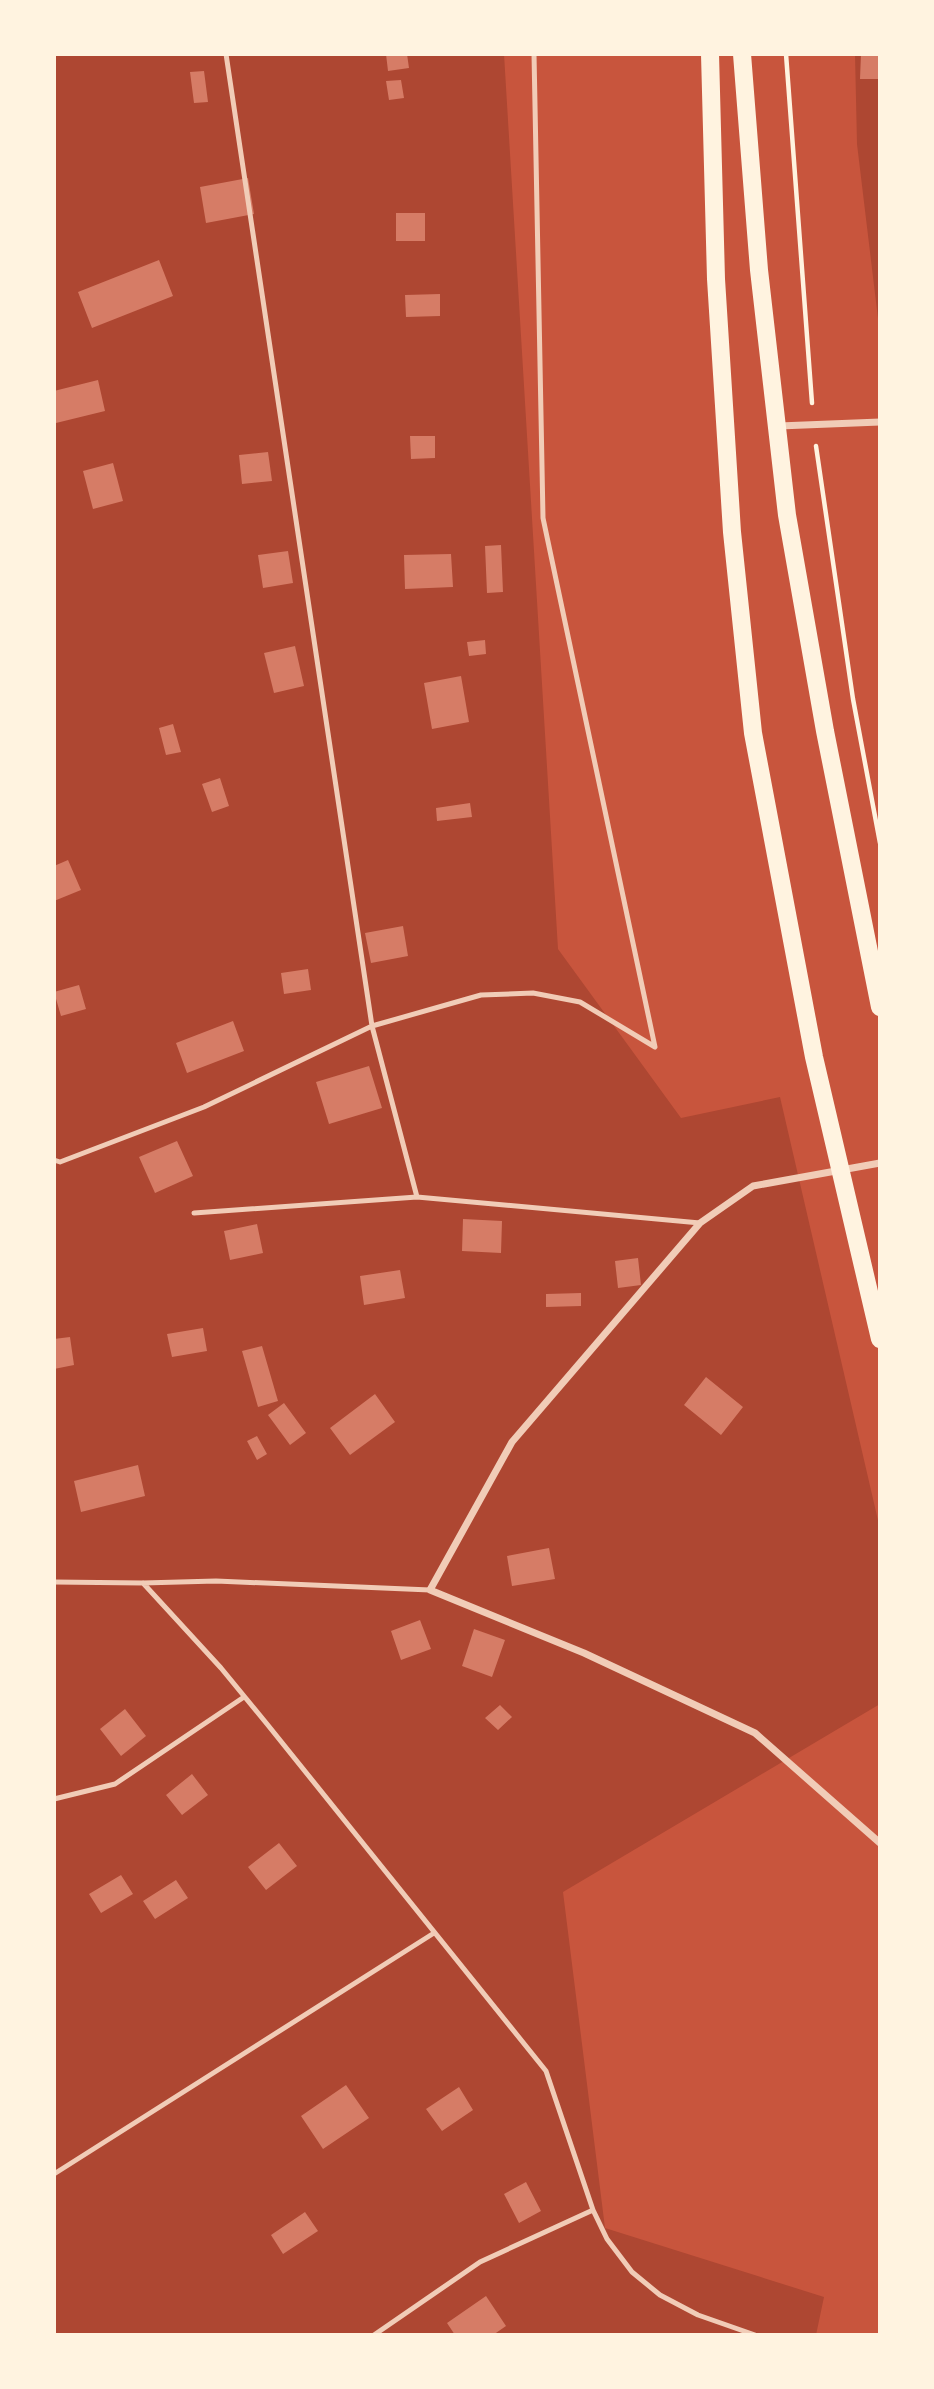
<svg xmlns="http://www.w3.org/2000/svg" width="934" height="2389" font-family="'Golos Text',sans-serif">
<style>
.green{fill:#ae4732}
.building{fill:#d67c66}
.lines{fill:none;stroke-linecap:round;stroke-linejoin:round}
.path{stroke:#fff3e0;stroke-width:4.5}
.service{stroke:#f1ccb7;stroke-width:5}
.minor{stroke:#f1ccb7;stroke-width:7}
.primary{stroke:#fff3e0;stroke-width:18}
</style>
<rect width="100%" height="100%" fill="#c8553d"/>
<path class="green" d="M 54,54 L 504,54 L 558,949 L 681,1118 L 780,1097 L 880,1529 L 880,1704 L 563,1892 L 605,2228 L 824,2297 L 816,2335 L 54,2335 Z
M 855,54 L 880,54 L 880,335 L 857,144 Z"/>
<path class="building" d="M 386,54 L 407,54 L 409,68 L 388,71 Z
M 861,54 L 879,54 L 879,79 L 860,79 Z
M 204,71 L 208,102 L 194,103 L 190,72 Z
M 401,80 L 404,98 L 389,100 L 386,81 Z
M 248,178 L 254,214 L 206,223 L 200,187 Z
M 396,213 L 425,213 L 425,241 L 396,241 Z
M 159,260 L 173,296 L 92,328 L 78,292 Z
M 440,294 L 440,316 L 406,317 L 405,295 Z
M 98,380 L 105,411 L 56,423 L 54,391 Z
M 410,436 L 435,436 L 435,458 L 411,459 Z
M 268,452 L 272,481 L 242,484 L 239,455 Z
M 113,463 L 123,501 L 93,509 L 83,471 Z
M 501,545 L 503,592 L 487,593 L 485,546 Z
M 288,551 L 293,583 L 263,588 L 258,555 Z
M 451,554 L 453,587 L 405,589 L 404,555 Z
M 485,640 L 486,654 L 469,656 L 467,642 Z
M 295,646 L 304,686 L 274,693 L 264,653 Z
M 461,676 L 469,722 L 432,729 L 424,683 Z
M 173,724 L 181,752 L 166,755 L 159,728 Z
M 220,778 L 229,806 L 212,812 L 202,784 Z
M 470,803 L 472,817 L 437,821 L 436,808 Z
M 68,860 L 81,890 L 54,901 L 54,866 Z
M 403,926 L 408,956 L 371,963 L 365,933 Z
M 308,969 L 311,990 L 284,994 L 281,973 Z
M 79,985 L 86,1009 L 61,1016 L 54,992 Z
M 233,1021 L 244,1051 L 187,1073 L 176,1043 Z
M 369,1066 L 382,1108 L 329,1124 L 316,1082 Z
M 177,1141 L 193,1176 L 155,1193 L 139,1157 Z
M 463,1219 L 502,1221 L 501,1253 L 462,1251 Z
M 257,1224 L 263,1253 L 230,1260 L 224,1231 Z
M 638,1258 L 641,1285 L 618,1288 L 615,1261 Z
M 400,1270 L 405,1298 L 364,1305 L 360,1276 Z
M 581,1293 L 581,1306 L 546,1307 L 546,1294 Z
M 203,1328 L 207,1351 L 172,1357 L 167,1334 Z
M 70,1337 L 74,1365 L 54,1369 L 54,1339 Z
M 262,1346 L 278,1401 L 258,1407 L 242,1351 Z
M 706,1377 L 743,1407 L 721,1435 L 684,1405 Z
M 375,1394 L 395,1422 L 350,1455 L 330,1428 Z
M 284,1403 L 306,1433 L 290,1445 L 268,1415 Z
M 257,1436 L 267,1454 L 257,1460 L 247,1441 Z
M 138,1465 L 145,1496 L 81,1512 L 74,1481 Z
M 549,1548 L 555,1579 L 512,1586 L 507,1556 Z
M 420,1620 L 431,1649 L 401,1660 L 391,1631 Z
M 474,1629 L 505,1640 L 492,1677 L 462,1666 Z
M 500,1705 L 512,1717 L 498,1730 L 485,1718 Z
M 125,1709 L 146,1736 L 121,1756 L 100,1729 Z
M 192,1774 L 208,1795 L 182,1815 L 166,1795 Z
M 279,1843 L 297,1866 L 266,1890 L 248,1867 Z
M 121,1875 L 133,1894 L 101,1913 L 89,1894 Z
M 176,1880 L 188,1898 L 155,1919 L 143,1901 Z
M 346,2085 L 369,2118 L 323,2149 L 301,2116 Z
M 459,2087 L 473,2110 L 442,2131 L 426,2109 Z
M 526,2182 L 541,2211 L 519,2223 L 504,2194 Z
M 305,2212 L 318,2231 L 283,2254 L 271,2235 Z
M 486,2296 L 506,2326 L 493,2335 L 455,2335 L 447,2323 Z"/>
<g class="lines">
<path class="path" d="M 786,54 L 812,403
M 816,446 L 853,699 L 880,843"/>
<path class="service" d="M 226,54 L 372,1026 L 417,1197 L 700,1223
M 54,1160 L 60,1162 L 204,1107 L 372,1026 L 481,995 L 533,993 L 580,1002 L 655,1047 L 543,518 L 534,54
M 194,1213 L 417,1197
M 54,1582 L 143,1583 L 216,1581 L 430,1590
M 143,1583 L 221,1668 L 267,1724 L 546,2071 L 593,2210 L 607,2239 L 632,2272 L 660,2295 L 698,2315 L 755,2335
M 54,1799 L 115,1784 L 244,1697
M 54,2174 L 434,1933
M 374,2335 L 480,2262 L 593,2210"/>
<path class="minor" d="M 779,426 L 880,422
M 880,1163 L 753,1186 L 700,1223 L 512,1442 L 430,1590 L 584,1653 L 755,1733 L 880,1843"/>
<path class="primary" d="M 710,54 L 716,279 L 732,532 L 753,733 L 814,1057 L 880,1339
M 742,54 L 759,270 L 787,515 L 825,731 L 880,1007"/>
</g>
<rect width="934" height="2389" fill="none" stroke="#fff3e0" stroke-width="112"/>
</svg>
